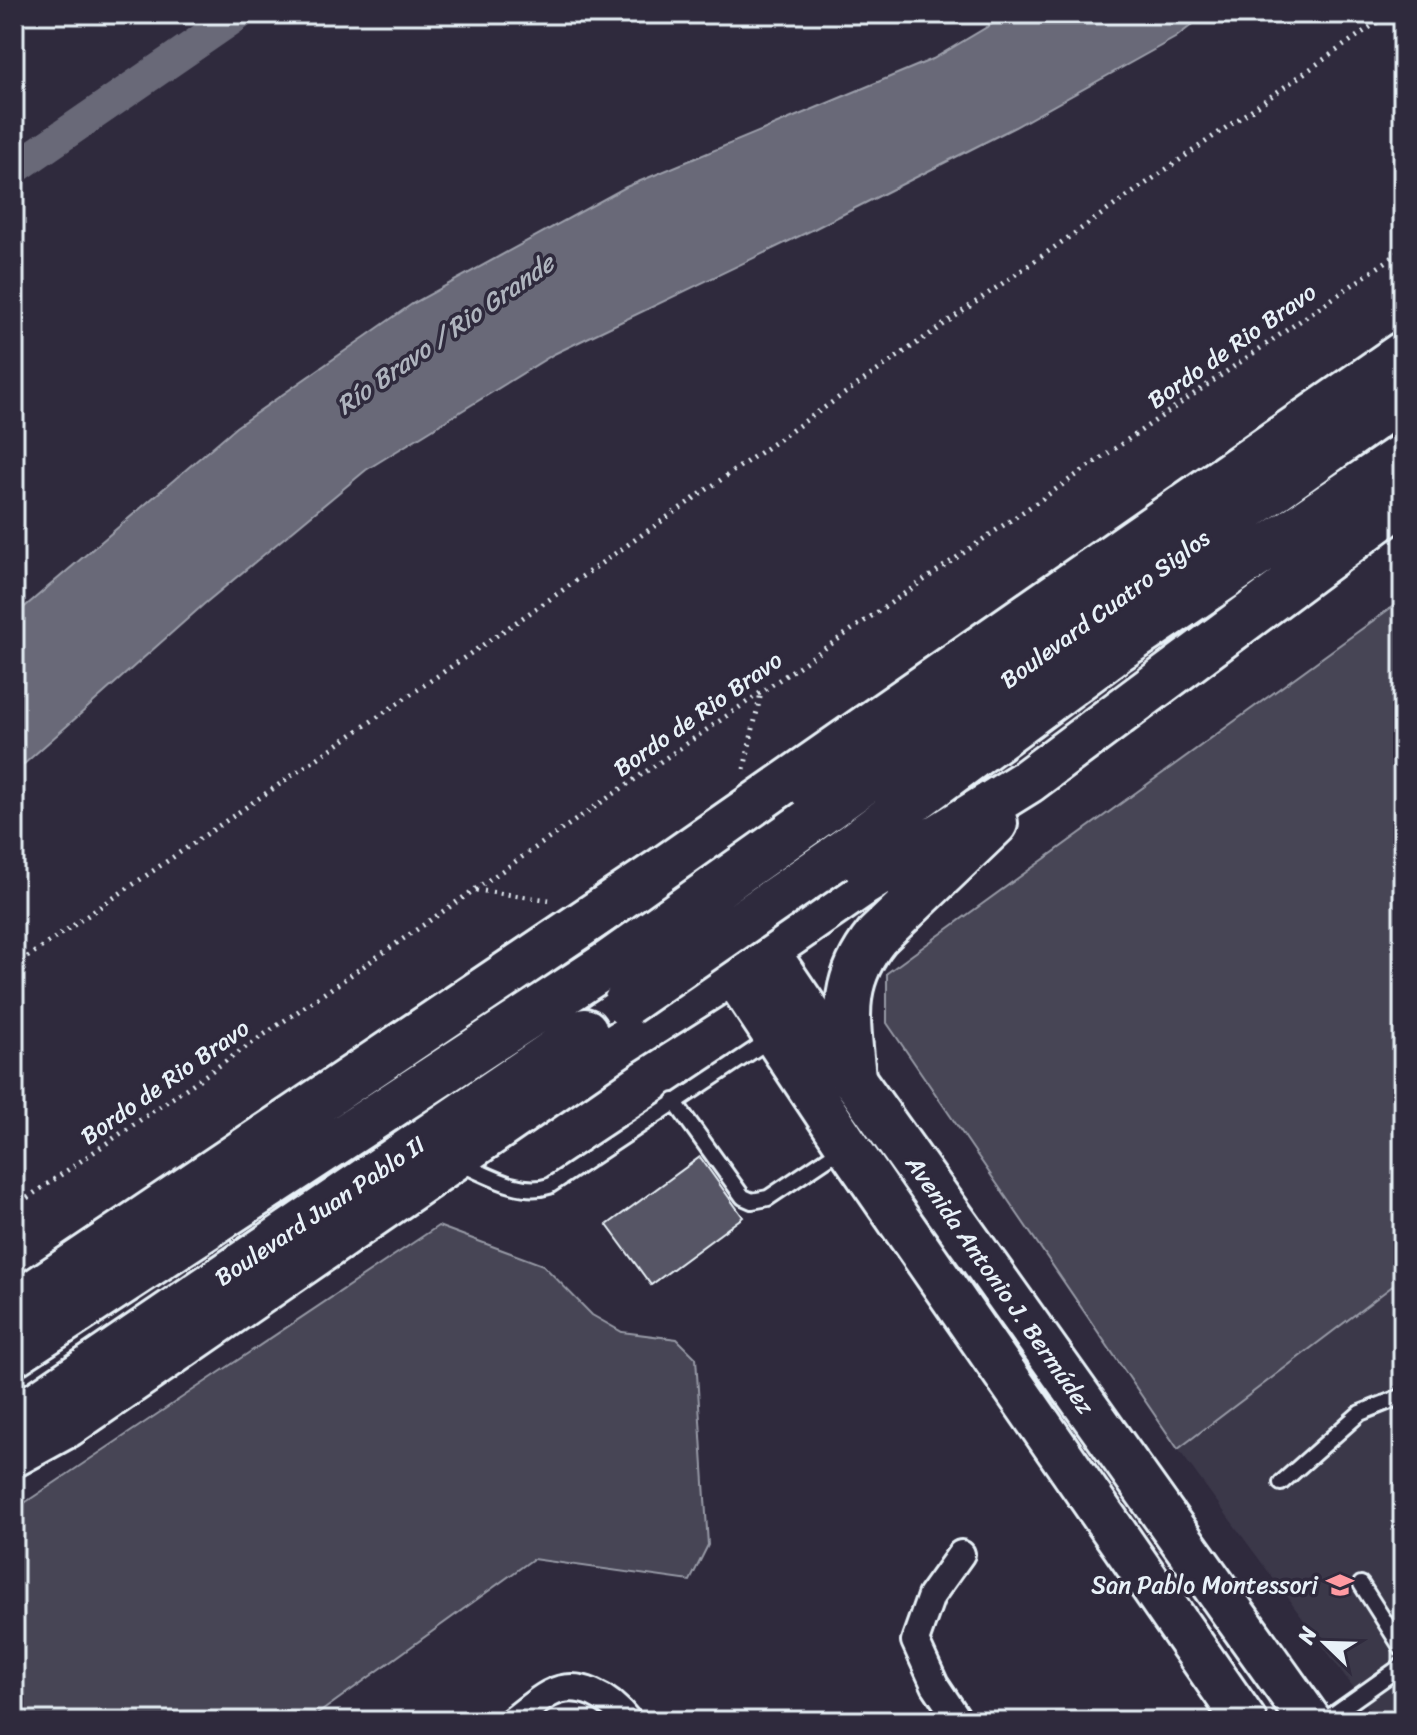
<svg xmlns="http://www.w3.org/2000/svg" width="1417" height="1735" font-family="Sriracha,sans-serif">
<style>
.built{fill:#3b3749}
.green{fill:#464455;stroke:#979aa6;stroke-width:2}
.water{fill:#696978;stroke:#9c9fab;stroke-width:2}
.lines{fill:none;stroke-linecap:round;stroke-linejoin:round}
.canal{stroke:#696978;stroke-width:32}
.building{fill:#575565;stroke:#e8f1f8;stroke-width:2}
.service-casing{stroke:#e8f1f8;stroke-width:20}
.minor-casing{stroke:#e8f1f8;stroke-width:32}
.primary-casing{stroke:#e8f1f8;stroke-width:48}
.trunk-casing{stroke:#e8f1f8;stroke-width:50}
.path{stroke:#e8f1f8;stroke-width:5;stroke-dasharray:2 6;stroke-linecap:butt}
.service{stroke:#2f2a3d;stroke-width:14}
.minor{stroke:#2f2a3d;stroke-width:26}
.primary{stroke:#2f2a3d;stroke-width:42}
.trunk{stroke:#2f2a3d;stroke-width:44}
.trunk-bridge-casing{stroke:#e8f1f8;stroke-width:50;stroke-linecap:butt}
.trunk-bridge{stroke:#2f2a3d;stroke-width:44}
.labels{text-anchor:middle;stroke-width:7;stroke-linejoin:round;paint-order:stroke}
.street-label{font-size:24px;fill:#e8f1f8;stroke:#2f2a3d}
.poi-label{font-size:24px;fill:#e8f1f8;stroke:#2f2a3d;text-anchor:end}
.water-label{font-size:26px;font-style:italic;fill:#afb4be;stroke:#2f2a3d}
</style>
<rect width="100%" height="100%" fill="#2f2a3d"/>
<filter id="ink" filterUnits="userSpaceOnUse"><feTurbulence type="fractalNoise" baseFrequency=".0125" numOctaves="2"/><feDisplacementMap in="SourceGraphic" scale="16" xChannelSelector="R" yChannelSelector="G"/><feConvolveMatrix kernelMatrix="1 2 1 2 8 2 1 2 1" color-interpolation-filters="sRGB"/></filter>
<g filter="url(#ink)">
<path class="built" d="M 1403,1278 L 1403,1721 L 1378,1721 L 1178,1449 Z"/>
<path class="green" d="M 1403,599 L 1403,1278 L 1178,1449 L 887,1023 L 887,973 Z
M 438,1226 L 543,1265 L 592,1315 L 622,1332 L 677,1339 L 696,1358 L 708,1545 L 690,1581 L 533,1559 L 308,1721 L 14,1721 L 14,1510 Z"/>
<path class="water" d="M 1009,14 L 1206,14 L 1175,38 L 1015,127 L 812,230 L 554,354 L 366,470 L 203,605 L 14,773 L 14,616 L 236,427 L 412,304 L 626,187 L 933,59 Z"/>
<g class="lines">
<path class="canal" d="M 14,169 L 239,14"/>
</g>
<path class="building" d="M 700,1157 L 743,1217 L 651,1285 L 607,1225 Z"/>
<g class="lines">
<g class="service-casing">
<path id="service" d="M 674,1101 L 743,1197 L 752,1201 L 768,1198 L 844,1147
M 459,1163 C 486,1174 520,1196 549,1186 L 772,1038
M 1281,1483 L 1360,1413 L 1403,1396
M 1361,1584 L 1403,1650
M 1324,1721 L 1403,1665"/>
</g>
<g class="minor-casing">
<path id="minor" d="M 512,1721 C 524,1712 536,1701 549,1694 C 579,1678 610,1698 628,1721
M 959,1721 L 935,1685 L 915,1641 L 931,1596 L 961,1554"/>
</g>
<g class="primary-casing">
<path id="primary" d="M 747,921 L 853,1078 L 1310,1721
M 713,943 L 847,1145 L 1245,1721"/>
</g>
<g class="trunk-casing">
<path id="trunk" d="M 808,822 L 1403,397
M 834,859 L 1118,649 L 1403,456
M 853,1078 C 848,1021 838,984 877,936 L 995,823
M 14,1306 L 662,870 L 1403,354
M 14,1353 L 605,966
M 14,1420 L 585,1031
M 14,1454 L 67,1425 L 618,1045 L 767,950 L 864,883 L 1028,781 L 1403,501"/>
</g>
<path class="path" d="M 744,769 L 761,693
M 476,890 L 549,900
M 14,966 L 547,601 L 1389,14
M 14,1207 L 1403,250"/>
<use href="#service" class="service"/>
<use href="#minor" class="minor"/>
<use href="#primary" class="primary"/>
<use href="#trunk" class="trunk"/>
<g class="trunk-bridge-casing">
<path id="trunk-bridge" d="M 605,966 L 808,822
M 626,1003 L 834,859"/>
</g>
<use href="#trunk-bridge" class="trunk-bridge"/>
</g>
</g>
<defs>
<g id="school-bare" transform="scale(2.16)"><path d="M0-5L7-2L0 1L-7-2ZM-4 1L0 2.5L4 1V4Q0 6-4 4Z" fill="#ff9aa2" stroke="#2f2a3d" stroke-width="2.5" paint-order="stroke"/></g>
</defs>
<g fill-rule="evenodd">
<use href="#school-bare" x="1340" y="1585"/>
</g>
<g class="labels">
<g class="street-label">
<text transform="translate(1232 346) rotate(-35)" y="8">Bordo de Rio Bravo</text>
<text transform="translate(1105 609) rotate(-36)" y="8">Boulevard Cuatro Siglos</text>
<text transform="translate(698 714) rotate(-35)" y="8">Bordo de Rio Bravo</text>
<text transform="translate(165 1082) rotate(-35)" y="8">Bordo de Rio Bravo</text>
<text transform="translate(320 1211) rotate(-34)" y="8">Boulevard Juan Pablo II</text>
<text transform="translate(1000 1285) rotate(55)" y="8">Avenida Antonio J. Bermúdez</text>
</g>
<g class="poi-label">
<text x="1318" y="1593">San Pablo Montessori</text>
</g>
<g class="water-label">
<text transform="translate(445 334) rotate(-35)" y="9">Río Bravo / Rio Grande</text>
</g>
</g>
<rect width="1417" height="1735" fill="none" stroke="#2f2a3d" stroke-width="48"/>
<rect x="24" y="24" width="1369" height="1687" fill="none" stroke="#e8f1f8" stroke-width="3" filter="url(#ink)"/>
<g transform="translate(1325 1643) rotate(293)" stroke="#2f2a3d" stroke-width="6" paint-order="stroke">
<path d="M0-6L14 30L0 20L-14 30Z" fill="#e8f1f8"/>
<text y="-12" font-size="22" font-weight="bold" text-anchor="middle" fill="#e8f1f8">N</text>
</g>
</svg>
